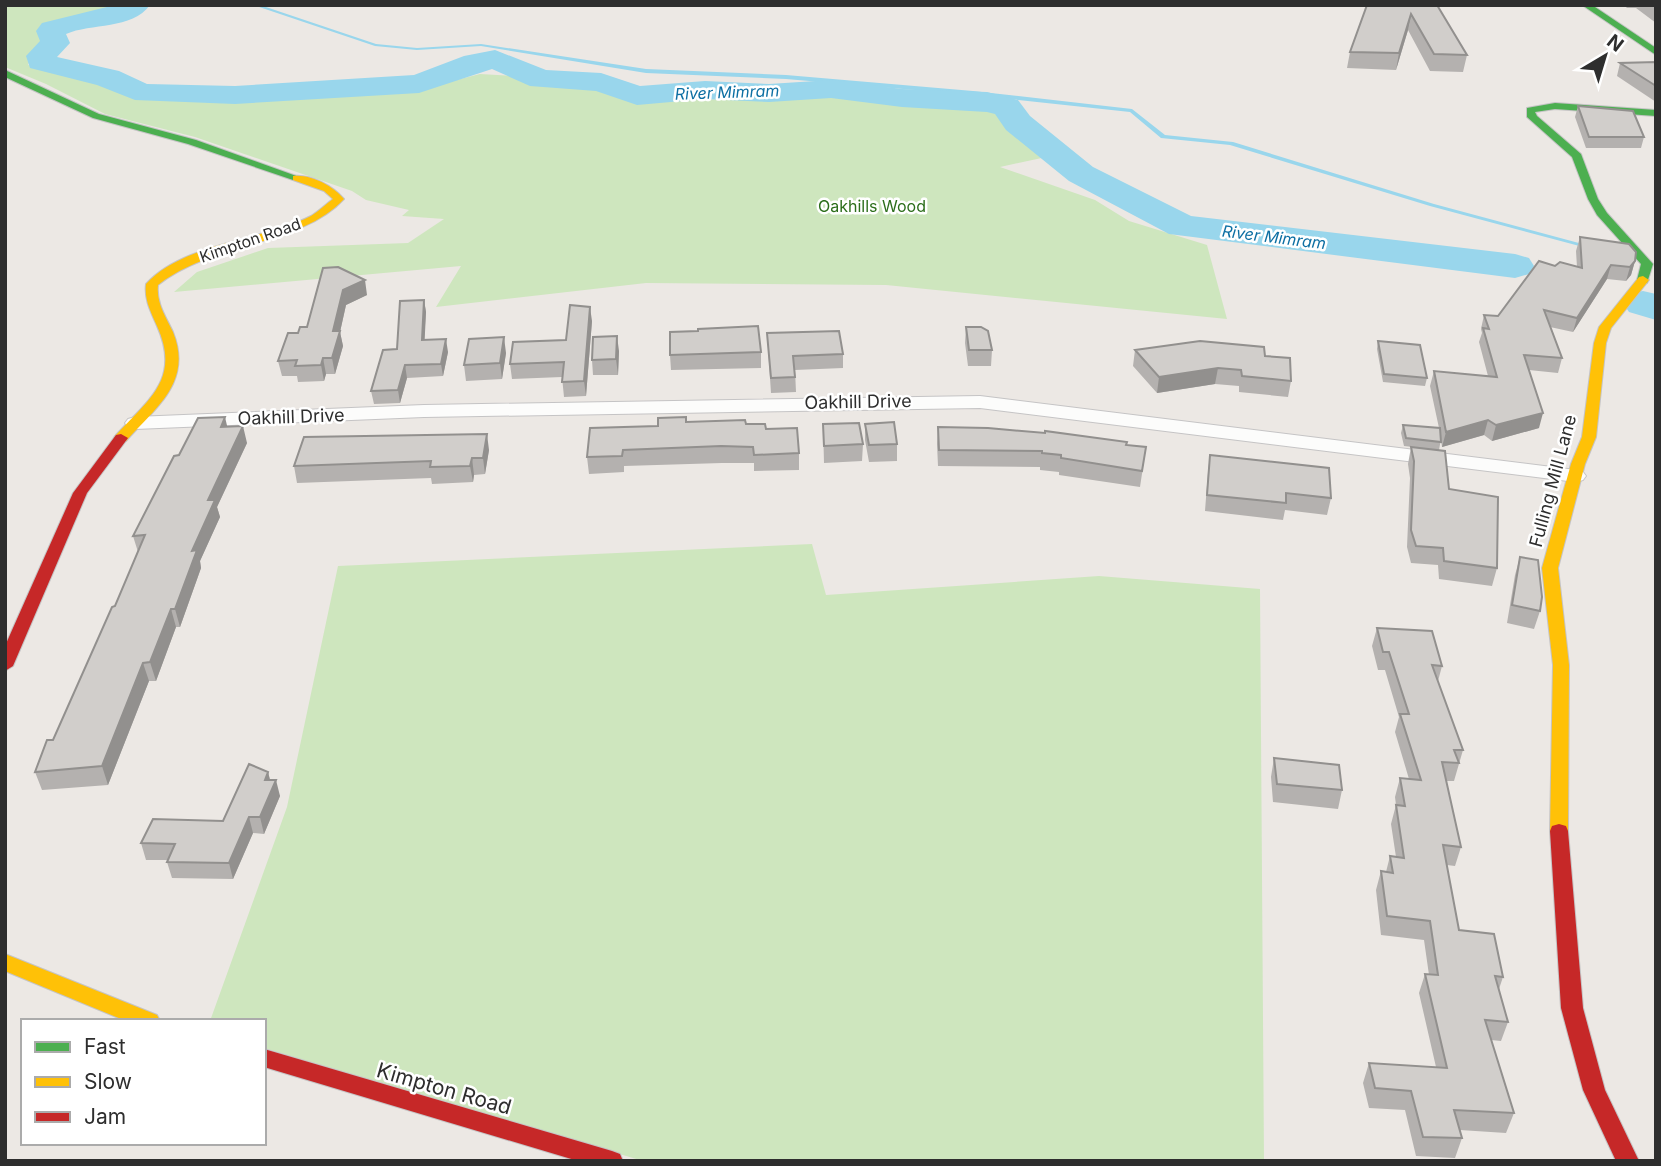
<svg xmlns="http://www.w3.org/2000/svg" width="1661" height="1166" font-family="Inter,sans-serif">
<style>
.green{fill:#cee6be}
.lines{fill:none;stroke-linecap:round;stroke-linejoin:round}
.stream{fill:#99d6ec;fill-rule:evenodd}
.river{fill:#99d6ec;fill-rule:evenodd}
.street-casing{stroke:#c5c4c5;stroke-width:2}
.fast-casing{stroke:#c5c4c5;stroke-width:2}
.slow-casing{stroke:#c5c4c5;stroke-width:2}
.jam-casing{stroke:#c5c4c5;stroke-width:2}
.street{fill:#fcfcfb;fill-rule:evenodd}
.fast{fill:#4caf50;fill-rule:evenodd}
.slow{fill:#ffc107;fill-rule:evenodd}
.jam{fill:#c62828;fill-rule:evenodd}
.wall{fill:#b4b1af}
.shaded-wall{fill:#92908e}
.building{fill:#d1cecb;stroke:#92908e;stroke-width:2}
.labels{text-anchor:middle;stroke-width:5;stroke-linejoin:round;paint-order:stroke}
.far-water-label{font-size:16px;font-style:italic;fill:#0d6fa3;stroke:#fff}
.far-park-label{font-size:16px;fill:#2c6e1b;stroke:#fff}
.far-street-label{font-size:16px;fill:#2e2e2e;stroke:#fff}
.street-label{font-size:18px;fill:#2e2e2e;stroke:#fff}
.near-street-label{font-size:21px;fill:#2e2e2e;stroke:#fff}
</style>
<rect width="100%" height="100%" fill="#ece8e4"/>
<path class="green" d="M 5,5 L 128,5 C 104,23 63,11 42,34 L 48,44 L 31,56 L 28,65 L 65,72 L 115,85 L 133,93 L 158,98 L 247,98 L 433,86 L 480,74 L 513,76 L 543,84 L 587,88 L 638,100 L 751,99 L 838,94 L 891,101 L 985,105 L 996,110 L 1051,156 L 1000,167 L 1095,200 L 1129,221 L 1207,245 L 1227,319 L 886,285 L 646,283 L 436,307 L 461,266 L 174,292 L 197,272 L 268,248 L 408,243 L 444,219 L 402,216 L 409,210 L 366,200 L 352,191 L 195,137 L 105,114 L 46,84 L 5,67 Z
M 812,544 L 826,595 L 1099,576 L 1260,589 L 1264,1161 L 643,1161 L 264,1048 L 264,1021 L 210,1021 L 287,807 L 338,566 Z"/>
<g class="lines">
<path class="stream" d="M 253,5 L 260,5 L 376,44 L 417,48 L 481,44 L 646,69 L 786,75 L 973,91 L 1132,109 L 1165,135 L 1233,142 L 1434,204 L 1590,246 L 1587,248 L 1430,206 L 1230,145 L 1161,138 L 1130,112 L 973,95 L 786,79 L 646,73 L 481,46 L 417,50 L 375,46 Z"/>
<path class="river" d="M 115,5 L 150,5 C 132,30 91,23 66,34 L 70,43 L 57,57 L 119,71 L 147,84 L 235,86 L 414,75 L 464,56 L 495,50 L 546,70 L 601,73 L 640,86 L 705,81 L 769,84 L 831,80 L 902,89 L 987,92 L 1018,100 L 1030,116 L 1093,167 L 1191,216 L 1515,254 L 1529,258 L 1534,266 L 1529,274 L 1515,278 L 1169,234 L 1069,181 L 1006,130 L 995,114 L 987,112 L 902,107 L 831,98 L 769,102 L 705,99 L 637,105 L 596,91 L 530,86 L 492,69 L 419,93 L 235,104 L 135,100 L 97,85 L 30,68 L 26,56 L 40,41 L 36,31 L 42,23 Z
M 1643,291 L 1656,294 L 1656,320 L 1629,312 L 1623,303 L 1629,294 Z"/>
<g class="street-casing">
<path id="street" d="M 980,396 L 1576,470 L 1583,472 L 1586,476 L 1583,480 L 1576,482 L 980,408 L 424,417 L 135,429 L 128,427 L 125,423 L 128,419 L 135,417 L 424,405 Z"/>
</g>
<g class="fast-casing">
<path id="fast" d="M 1582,5 L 1592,5 L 1656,48 L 1656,55 Z
M 5,70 L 99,114 L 196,140 L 302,178 L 293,180 L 188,144 L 93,118 L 5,77 Z
M 1555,103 L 1656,110 L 1656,116 L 1555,109 L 1535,112 L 1537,116 L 1581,154 L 1598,199 L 1607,213 L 1653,264 L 1647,283 L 1639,283 L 1637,280 L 1641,264 L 1597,215 L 1588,199 L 1572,157 L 1527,117 L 1527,108 Z"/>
</g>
<g class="slow-casing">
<path id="slow" d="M 293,176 C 311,174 333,186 344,199 C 301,246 212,242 158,285 C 156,303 166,317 173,332 C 193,382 156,407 126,441 L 116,441 L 114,438 L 116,435 C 149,399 181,379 157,326 C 151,312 144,300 146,284 C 183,243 264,240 311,216 C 319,211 326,204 333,199 L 324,191 L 293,180 Z
M 1643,276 L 1649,280 L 1611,328 L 1606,343 L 1596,437 L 1585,464 L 1558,568 L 1569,665 L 1568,831 L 1566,836 L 1552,836 L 1550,831 L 1553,665 L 1542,568 L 1571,464 L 1582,437 L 1594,343 L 1599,327 L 1639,277 Z
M 5,954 L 157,1015 L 160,1021 L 126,1021 L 5,971 Z"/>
</g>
<g class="jam-casing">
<path id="jam" d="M 121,434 L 128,438 L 87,493 L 13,666 L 5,671 L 5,646 L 73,493 L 116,435 Z
M 1559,824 L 1566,826 L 1568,831 L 1583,1008 L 1605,1090 L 1639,1161 L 1616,1161 L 1583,1090 L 1561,1008 L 1550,831 L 1552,826 Z
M 264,1049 L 612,1151 L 620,1154 L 623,1161 L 578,1161 L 264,1067 Z"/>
</g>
<use href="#street" class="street"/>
<use href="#fast" class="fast"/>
<use href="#slow" class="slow"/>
<use href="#jam" class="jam"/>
</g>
<path class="wall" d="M 1367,5 L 1437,5 L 1467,55 L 1463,72 L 1430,71 L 1408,30 L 1396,70 L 1347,68 L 1350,52 Z
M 1624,5 L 1656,5 L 1656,23 L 1636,8 L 1627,8 Z
M 1656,62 L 1656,102 L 1617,76 L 1620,63 Z
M 1578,106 L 1644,137 L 1641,148 L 1586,148 L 1575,117 Z
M 1580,237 L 1635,261 L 1631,275 L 1626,281 L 1607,279 L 1573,332 L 1550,327 L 1562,358 L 1558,373 L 1529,370 L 1539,428 L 1492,441 L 1484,435 L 1442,447 L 1441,439 L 1439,450 L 1404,446 L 1401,433 L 1403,425 L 1439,428 L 1430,386 L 1434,371 L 1488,376 L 1479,342 L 1482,333 L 1481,329 L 1484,315 L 1498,316 L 1555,266 L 1577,267 L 1576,251 Z
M 323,268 L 367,295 L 346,305 L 340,332 L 343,346 L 335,374 L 326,374 L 324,381 L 298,382 L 297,376 L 282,376 L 278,361 L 298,333 L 307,327 Z
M 424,300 L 426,312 L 424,340 L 448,352 L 443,376 L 407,378 L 400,403 L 374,404 L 371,391 L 397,349 Z
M 592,321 L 586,396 L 564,397 L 562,377 L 512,379 L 510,364 L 566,340 Z
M 966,327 L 992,350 L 991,366 L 968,366 L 965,343 Z
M 767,333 L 843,354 L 843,368 L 795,370 L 796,392 L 771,393 Z
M 1378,341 L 1427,378 L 1425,386 L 1383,382 L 1377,349 Z
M 1135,350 L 1265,356 L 1291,381 L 1288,397 L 1239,392 L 1239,386 L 1215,384 L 1157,393 L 1133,366 Z
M 619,351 L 618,375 L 593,375 L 592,360 Z
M 761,352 L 761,368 L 671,370 L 670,355 Z
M 506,353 L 502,379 L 466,381 L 464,365 Z
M 686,422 L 746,424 L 766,429 L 799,453 L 799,470 L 754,471 L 754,463 L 722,463 L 624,466 L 624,472 L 589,474 L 587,457 Z
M 823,424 L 863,444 L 862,461 L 824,463 Z
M 865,424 L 897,444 L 897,461 L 869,462 L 865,440 Z
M 228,427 L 247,443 L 217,507 L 220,517 L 200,561 L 201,568 L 180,627 L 176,627 L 156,681 L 149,681 L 108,785 L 42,790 L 35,772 L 53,740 L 115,606 L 138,552 L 133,536 Z
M 938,427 L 1146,447 L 1140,487 L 1059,475 L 1059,472 L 1040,470 L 1040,467 L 938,466 L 937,444 Z
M 1411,447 L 1449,489 L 1497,568 L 1492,586 L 1439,579 L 1438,565 L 1411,563 L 1407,547 L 1410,478 L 1408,464 Z
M 489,450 L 485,474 L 474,475 L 473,482 L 432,484 L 431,478 L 297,483 L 294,466 Z
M 1210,455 L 1331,498 L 1327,515 L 1285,510 L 1283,520 L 1205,511 L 1208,472 Z
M 1520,557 L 1540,611 L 1534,629 L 1507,623 L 1515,575 Z
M 1377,628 L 1442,666 L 1438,681 L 1463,750 L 1454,781 L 1446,781 L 1461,847 L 1455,866 L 1447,865 L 1459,930 L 1503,977 L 1499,989 L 1508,1022 L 1501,1041 L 1491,1040 L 1514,1113 L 1506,1133 L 1460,1130 L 1462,1138 L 1455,1158 L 1416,1156 L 1405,1110 L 1369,1108 L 1363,1083 L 1369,1063 L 1436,1067 L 1419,993 L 1425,974 L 1429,975 L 1424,940 L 1381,935 L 1376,890 L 1381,871 L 1386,872 L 1390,856 L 1396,857 L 1391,824 L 1396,805 L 1395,797 L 1400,778 L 1409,779 L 1395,732 L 1399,717 L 1385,670 L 1378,670 L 1372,646 Z
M 1274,758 L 1342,790 L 1338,809 L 1273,802 L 1271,777 Z
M 268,772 L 270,780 L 280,796 L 264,834 L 253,833 L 233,879 L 172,878 L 167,862 L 168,860 L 146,860 L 141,843 L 223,821 Z"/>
<path class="shaded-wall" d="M 1411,14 L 1408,30 L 1396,70 L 1399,53 Z
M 1635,261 L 1631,275 L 1626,281 L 1630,267 Z
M 1611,265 L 1607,279 L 1573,332 L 1577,318 Z
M 365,280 L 367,295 L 346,305 L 340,332 L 343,346 L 335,374 L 332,358 L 333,331 L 343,290 Z
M 424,300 L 426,312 L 424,353 L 422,340 Z
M 590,307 L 592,321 L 586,396 L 584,381 Z
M 617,336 L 619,351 L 618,375 L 616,359 Z
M 504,337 L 506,353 L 502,379 L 500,363 Z
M 446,339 L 448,352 L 443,376 L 441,364 Z
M 323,358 L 326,374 L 324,381 L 321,365 Z
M 405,365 L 407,378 L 400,403 L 398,390 Z
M 1218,368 L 1215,384 L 1157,393 L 1159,377 Z
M 1543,413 L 1539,428 L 1492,441 L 1496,425 Z
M 225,417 L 229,434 L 221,427 Z
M 1488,420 L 1484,435 L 1442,447 L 1446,432 Z
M 243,426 L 247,443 L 217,507 L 220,517 L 200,561 L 201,568 L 180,627 L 175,609 L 192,551 L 208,500 Z
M 487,434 L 489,450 L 485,474 L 483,458 Z
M 472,458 L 474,475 L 473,482 L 470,466 Z
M 171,609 L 176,627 L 156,681 L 150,662 Z
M 143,663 L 149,681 L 108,785 L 102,766 Z
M 268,772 L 272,788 L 276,780 L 280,796 L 264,834 L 260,817 L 265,780 Z
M 249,817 L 253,833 L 233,879 L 229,863 Z"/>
<path class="building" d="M 1367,5 L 1437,5 L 1467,55 L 1434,54 L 1411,14 L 1399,53 L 1350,52 Z
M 1656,62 L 1656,86 L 1620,63 Z
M 1578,106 L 1633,111 L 1644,137 L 1589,137 Z
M 1580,237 L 1629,244 L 1636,252 L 1635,261 L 1630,267 L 1611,265 L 1577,318 L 1544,310 L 1562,358 L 1524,355 L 1543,413 L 1496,425 L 1488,420 L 1446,432 L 1434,371 L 1497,377 L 1483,328 L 1489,329 L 1484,315 L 1498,316 L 1539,261 L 1555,266 L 1560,262 L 1582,268 Z
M 338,267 L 365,280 L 343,290 L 333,331 L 340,331 L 332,358 L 323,358 L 321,365 L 295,366 L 297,360 L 278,361 L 288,333 L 298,333 L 300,327 L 307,327 L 323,268 Z
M 424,300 L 422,340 L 446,339 L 441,364 L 405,365 L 398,390 L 371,391 L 383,350 L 397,349 L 400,301 Z
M 570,305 L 590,307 L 584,381 L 562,382 L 564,362 L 510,364 L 513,342 L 566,340 Z
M 758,326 L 761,352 L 670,355 L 670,332 L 698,331 L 698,329 Z
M 966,327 L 981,327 L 988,331 L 992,350 L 969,350 Z
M 839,331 L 843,354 L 793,356 L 795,377 L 771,378 L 767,333 Z
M 617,336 L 616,359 L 592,360 L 593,337 Z
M 504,337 L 500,363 L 464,365 L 469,339 Z
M 1200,341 L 1264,347 L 1265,356 L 1290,358 L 1291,381 L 1242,376 L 1241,370 L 1218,368 L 1159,377 L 1135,350 Z
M 1378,341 L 1420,345 L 1427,378 L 1384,374 Z
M 225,417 L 221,427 L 243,426 L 208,500 L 215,500 L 192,551 L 197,550 L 175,609 L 171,609 L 150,662 L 143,663 L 102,766 L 35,772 L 47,740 L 53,740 L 112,607 L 115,606 L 145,535 L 133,536 L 174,456 L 179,455 L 198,418 Z
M 686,417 L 686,422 L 745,420 L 746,424 L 765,424 L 766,429 L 797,428 L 799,453 L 754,455 L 753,447 L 721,446 L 623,450 L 622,456 L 587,457 L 590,428 L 658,426 L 658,418 Z
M 894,422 L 897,444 L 869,445 L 865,424 Z
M 859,423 L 863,444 L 824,446 L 823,424 Z
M 1403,425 L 1440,428 L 1441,442 L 1406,438 Z
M 938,427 L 988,428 L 1045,433 L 1045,431 L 1127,442 L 1126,445 L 1146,447 L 1142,471 L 1061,458 L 1061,455 L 1042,453 L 1042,451 L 939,450 Z
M 487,434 L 483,458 L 472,458 L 470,466 L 430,467 L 431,461 L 294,466 L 304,437 Z
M 1411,447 L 1445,451 L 1449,489 L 1498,497 L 1497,568 L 1444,561 L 1443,548 L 1416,546 L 1411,530 L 1414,461 Z
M 1210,455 L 1329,468 L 1331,498 L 1286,493 L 1286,503 L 1207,495 Z
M 1520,557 L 1538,560 L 1542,597 L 1540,611 L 1512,605 Z
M 1377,628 L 1432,631 L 1442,666 L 1432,665 L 1463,750 L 1454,750 L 1459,763 L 1442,762 L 1461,847 L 1443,845 L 1459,930 L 1494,934 L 1503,977 L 1495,976 L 1508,1022 L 1485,1020 L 1514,1113 L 1454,1110 L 1462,1138 L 1423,1137 L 1411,1091 L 1375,1088 L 1369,1063 L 1447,1068 L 1425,974 L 1438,975 L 1430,921 L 1387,916 L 1381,871 L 1393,873 L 1390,856 L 1404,858 L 1396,805 L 1405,806 L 1400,778 L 1421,780 L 1400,714 L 1409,714 L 1389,652 L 1383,652 Z
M 1274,758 L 1339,765 L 1342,790 L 1277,784 Z
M 249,764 L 268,772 L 265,780 L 276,780 L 260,817 L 249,817 L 229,863 L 167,862 L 175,844 L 141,843 L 153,819 L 223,821 Z"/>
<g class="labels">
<g class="far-water-label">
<text transform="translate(727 92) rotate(-2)" y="6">River Mimram</text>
<text transform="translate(1274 237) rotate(7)" y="6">River Mimram</text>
</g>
<g class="far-park-label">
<text x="872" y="212">Oakhills Wood</text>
</g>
<g class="far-street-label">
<text transform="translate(250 240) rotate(-19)" y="6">Kimpton Road</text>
</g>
<g class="street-label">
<text transform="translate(858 402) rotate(-1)" y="6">Oakhill Drive</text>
<text transform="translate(291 417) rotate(-2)" y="6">Oakhill Drive</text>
<text transform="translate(1553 481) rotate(-75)" y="6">Fulling Mill Lane</text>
</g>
<g class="near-street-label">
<text transform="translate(444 1089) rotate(16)" y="7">Kimpton Road</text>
</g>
</g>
<rect width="1661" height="1166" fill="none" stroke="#2e2e2e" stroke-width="14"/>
<rect x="21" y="1019" width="245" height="126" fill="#ffffff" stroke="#ababab" stroke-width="2"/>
<rect x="35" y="1042" width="35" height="10" fill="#4caf50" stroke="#ababab" stroke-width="2"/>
<text x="84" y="1054" font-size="21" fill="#2e2e2e">Fast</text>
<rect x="35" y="1077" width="35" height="10" fill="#ffc107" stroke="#ababab" stroke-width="2"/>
<text x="84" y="1089" font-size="21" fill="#2e2e2e">Slow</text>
<rect x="35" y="1112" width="35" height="10" fill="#c62828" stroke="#ababab" stroke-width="2"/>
<text x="84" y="1124" font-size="21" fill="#2e2e2e">Jam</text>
<g transform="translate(1605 56) rotate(38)" stroke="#ffffff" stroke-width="5" paint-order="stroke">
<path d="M0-5L12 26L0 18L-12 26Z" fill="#2e2e2e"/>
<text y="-10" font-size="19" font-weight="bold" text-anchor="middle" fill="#2e2e2e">N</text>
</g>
</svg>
